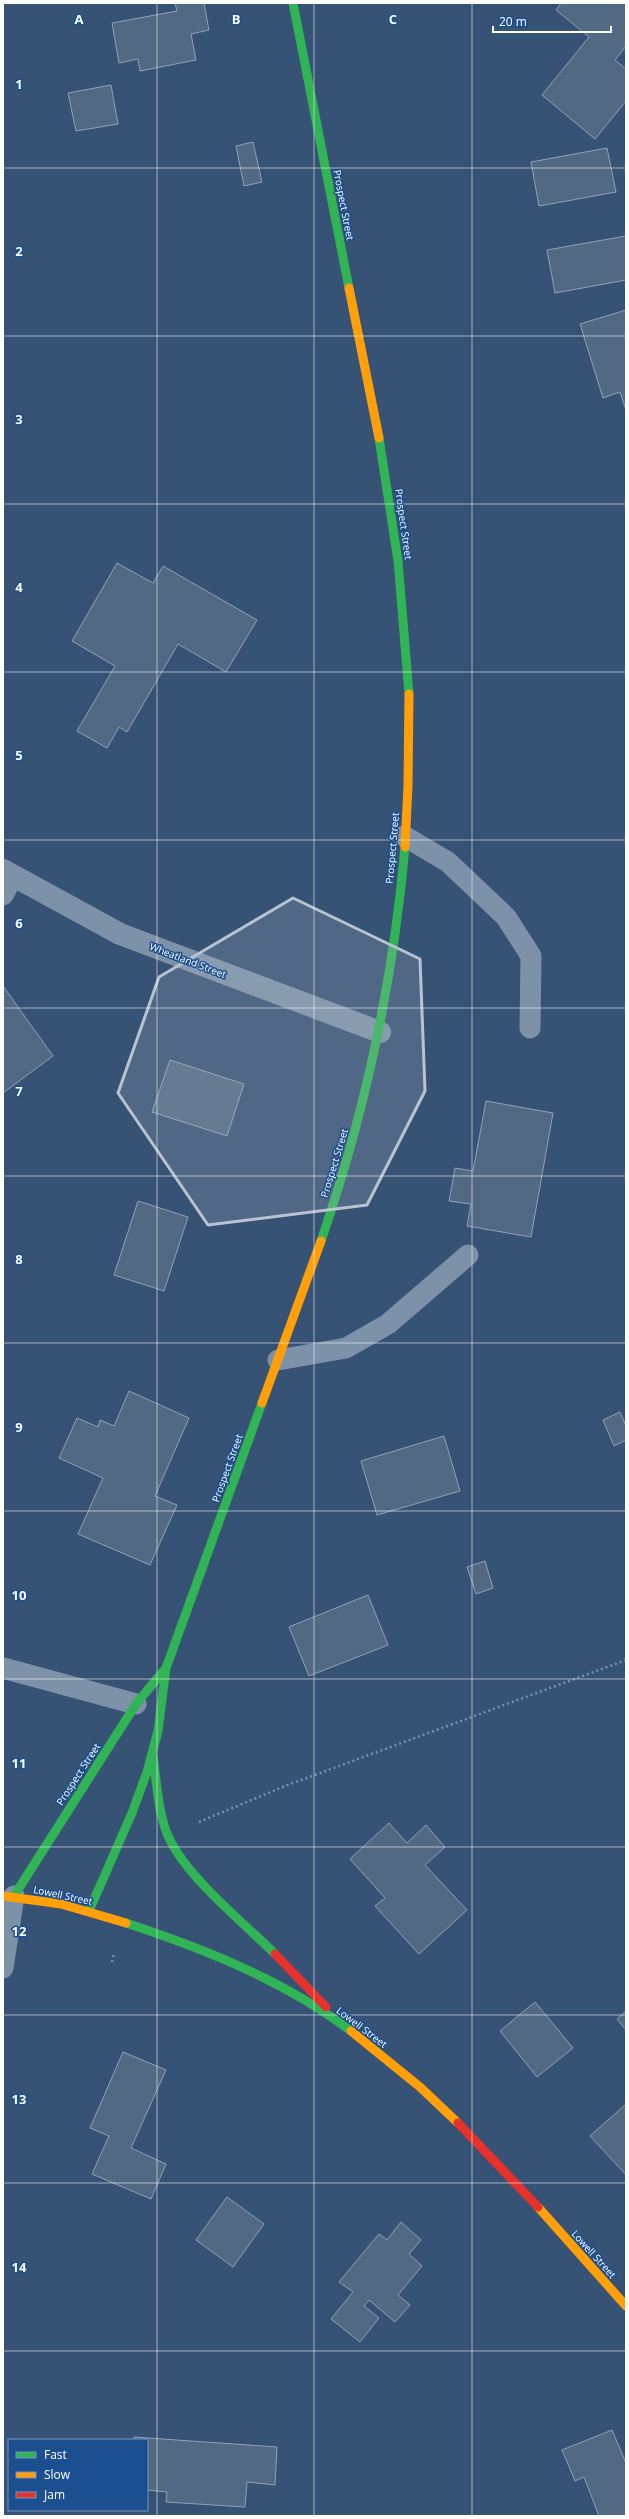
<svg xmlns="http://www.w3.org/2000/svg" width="629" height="2519" font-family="'Open Sans',sans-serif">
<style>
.building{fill:#526984;stroke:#92a2b6}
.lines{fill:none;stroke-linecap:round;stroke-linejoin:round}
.path{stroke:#7d92a8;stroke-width:2.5;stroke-dasharray:2 3;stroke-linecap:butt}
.lane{stroke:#7d92a8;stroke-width:21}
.street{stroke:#7d92a8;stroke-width:22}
.fast{stroke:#30b455;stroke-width:9}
.slow{stroke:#ff9f0a;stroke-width:9}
.jam{stroke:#e5322d;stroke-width:9}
.marked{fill:#b9c2ce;fill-opacity:0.2;stroke:#b9c2ce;stroke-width:3;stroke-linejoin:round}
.grid{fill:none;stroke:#fff;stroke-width:1;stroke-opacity:0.55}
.labels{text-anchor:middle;stroke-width:3;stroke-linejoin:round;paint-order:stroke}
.street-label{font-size:10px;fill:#fff;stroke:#1b4f8f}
.grid-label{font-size:13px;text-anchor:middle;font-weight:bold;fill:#fff;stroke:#1b4f8f;stroke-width:3;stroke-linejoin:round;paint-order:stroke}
</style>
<rect width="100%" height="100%" fill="#365274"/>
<path class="building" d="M 175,3 L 204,3 L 209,30 L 191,34 L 196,60 L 140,71 L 138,59 L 119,63 L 112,23 L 177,11 Z
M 561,3 L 626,3 L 626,46 L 615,60 L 626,69 L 626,101 L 595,139 L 542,95 L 589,37 L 556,10 Z
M 111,85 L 118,124 L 76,131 L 68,93 Z
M 253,142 L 262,182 L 244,186 L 236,146 Z
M 607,148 L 616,192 L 539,206 L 531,162 Z
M 626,236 L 626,280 L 555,293 L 547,250 Z
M 626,310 L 626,410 L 620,392 L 603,398 L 580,324 Z
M 117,563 L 153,583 L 163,566 L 257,620 L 226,672 L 178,644 L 127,732 L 119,727 L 107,748 L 77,731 L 115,666 L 72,641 Z
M 3,986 L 53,1056 L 3,1093 Z
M 170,1060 L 244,1084 L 227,1136 L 152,1112 Z
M 486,1101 L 553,1113 L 531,1237 L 467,1226 L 471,1204 L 449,1201 L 455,1168 L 473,1171 Z
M 138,1201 L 188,1217 L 164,1291 L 114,1275 Z
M 129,1391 L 189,1418 L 155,1496 L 177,1505 L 150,1565 L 78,1534 L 103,1478 L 59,1458 L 77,1418 L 98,1427 L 100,1420 L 114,1426 Z
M 620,1412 L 626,1426 L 626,1440 L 614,1446 L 603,1420 Z
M 444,1436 L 460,1491 L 377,1515 L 361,1461 Z
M 485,1561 L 493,1588 L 476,1594 L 467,1567 Z
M 368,1595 L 388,1645 L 309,1676 L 289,1627 Z
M 389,1823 L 407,1843 L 426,1825 L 445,1847 L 425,1865 L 467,1910 L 419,1954 L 375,1906 L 385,1898 L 350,1859 Z
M 535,2002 L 573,2048 L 537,2077 L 500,2031 Z
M 626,2011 L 626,2030 L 617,2019 Z
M 123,2052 L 166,2070 L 131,2148 L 166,2164 L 151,2199 L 92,2174 L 109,2136 L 90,2128 Z
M 626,2104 L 626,2175 L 590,2136 Z
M 227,2197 L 264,2224 L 233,2267 L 196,2240 Z
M 401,2222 L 421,2240 L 409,2254 L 422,2266 L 398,2295 L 410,2305 L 395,2322 L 369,2300 L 364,2306 L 379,2318 L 360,2342 L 331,2319 L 353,2292 L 339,2282 L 379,2234 L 387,2240 Z
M 612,2430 L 626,2463 L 626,2516 L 599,2516 L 584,2477 L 575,2481 L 562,2450 Z
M 134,2437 L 277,2447 L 275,2485 L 247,2482 L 245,2507 L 166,2502 L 167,2492 L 147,2490 L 147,2440 L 134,2440 Z"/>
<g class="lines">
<path class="path" d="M 199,1822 L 285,1786 L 626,1660
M 112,1962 L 114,1953"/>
<path class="lane" d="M 404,836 L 448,862 L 506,917 L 531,956 L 530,1028
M 3,895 L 13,876
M 278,1360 L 346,1348 L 388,1324 L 468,1255
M 3,1668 L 136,1704
M 3,1968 L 14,1896"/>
<path class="street" d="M 3,870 L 120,934 L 380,1032"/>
<path class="fast" d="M 293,3 L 349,288
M 379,438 L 398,561 L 409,694
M 321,1241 C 365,1113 393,983 405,847
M 153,1757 C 157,1784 158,1816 170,1840 C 190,1880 243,1922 275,1954
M 14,1896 L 136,1704 L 166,1668
M 89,1911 L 132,1813 L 147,1772 L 158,1731 L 166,1668 L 262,1403
M 126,1923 C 205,1949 285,1981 351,2031"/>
<path class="slow" d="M 349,288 L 379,438
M 405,847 L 408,786 L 409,694
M 262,1403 L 321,1241
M 3,1896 L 61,1904 L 126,1923
M 351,2031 L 420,2087 L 458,2123
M 538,2207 L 626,2306"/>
<path class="jam" d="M 275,1954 L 326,2007
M 458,2123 L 538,2207"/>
</g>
<path class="marked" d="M 293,898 L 420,959 L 425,1091 L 367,1205 L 208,1225 L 118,1093 L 159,977 Z"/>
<path class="grid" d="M 157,3 L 157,2516M 314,3 L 314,2516M 472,3 L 472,2516M 3,168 L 626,168M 3,336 L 626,336M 3,504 L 626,504M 3,672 L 626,672M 3,840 L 626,840M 3,1008 L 626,1008M 3,1176 L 626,1176M 3,1343 L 626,1343M 3,1511 L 626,1511M 3,1679 L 626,1679M 3,1847 L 626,1847M 3,2015 L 626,2015M 3,2183 L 626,2183M 3,2351 L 626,2351"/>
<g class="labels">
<g class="street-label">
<text transform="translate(344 205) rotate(79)" y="4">Prospect Street</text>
<text transform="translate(404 524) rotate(82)" y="4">Prospect Street</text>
<text transform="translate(392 848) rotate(-85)" y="4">Prospect Street</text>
<text transform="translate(188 960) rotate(21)" y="4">Wheatland Street</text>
<text transform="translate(334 1163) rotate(-73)" y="4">Prospect Street</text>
<text transform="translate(227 1468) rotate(-70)" y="4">Prospect Street</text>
<text transform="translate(78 1774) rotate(-57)" y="4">Prospect Street</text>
<text transform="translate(63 1895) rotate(12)" y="4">Lowell Street</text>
<text transform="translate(362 2027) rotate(37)" y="4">Lowell Street</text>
<text transform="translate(594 2254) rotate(48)" y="4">Lowell Street</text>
</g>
</g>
<g class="grid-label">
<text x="79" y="24">A</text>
<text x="236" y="24">B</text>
<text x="393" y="24">C</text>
<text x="19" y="89">1</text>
<text x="19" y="256">2</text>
<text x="19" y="424">3</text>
<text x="19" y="592">4</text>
<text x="19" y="760">5</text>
<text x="19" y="928">6</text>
<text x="19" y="1096">7</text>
<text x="19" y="1264">8</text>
<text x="19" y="1432">9</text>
<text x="19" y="1600">10</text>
<text x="19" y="1768">11</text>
<text x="19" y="1936">12</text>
<text x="19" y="2104">13</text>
<text x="19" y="2272">14</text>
</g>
<rect width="629" height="2519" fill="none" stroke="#ffffff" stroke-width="8"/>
<rect x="8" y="2439" width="140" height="72" fill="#1b4f8f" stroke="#7695bc"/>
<rect x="16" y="2452" width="20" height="6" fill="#30b455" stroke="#7695bc"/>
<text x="44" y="2459" font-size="12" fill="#ffffff">Fast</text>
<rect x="16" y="2472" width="20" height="6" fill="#ff9f0a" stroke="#7695bc"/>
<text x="44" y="2479" font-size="12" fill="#ffffff">Slow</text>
<rect x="16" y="2492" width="20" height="6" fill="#e5322d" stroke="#7695bc"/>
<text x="44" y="2499" font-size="12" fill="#ffffff">Jam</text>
<path d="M493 26v6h118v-6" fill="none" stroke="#ffffff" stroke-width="2"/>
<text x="499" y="26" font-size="12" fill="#ffffff" stroke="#1b4f8f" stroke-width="3" paint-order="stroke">20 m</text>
</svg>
